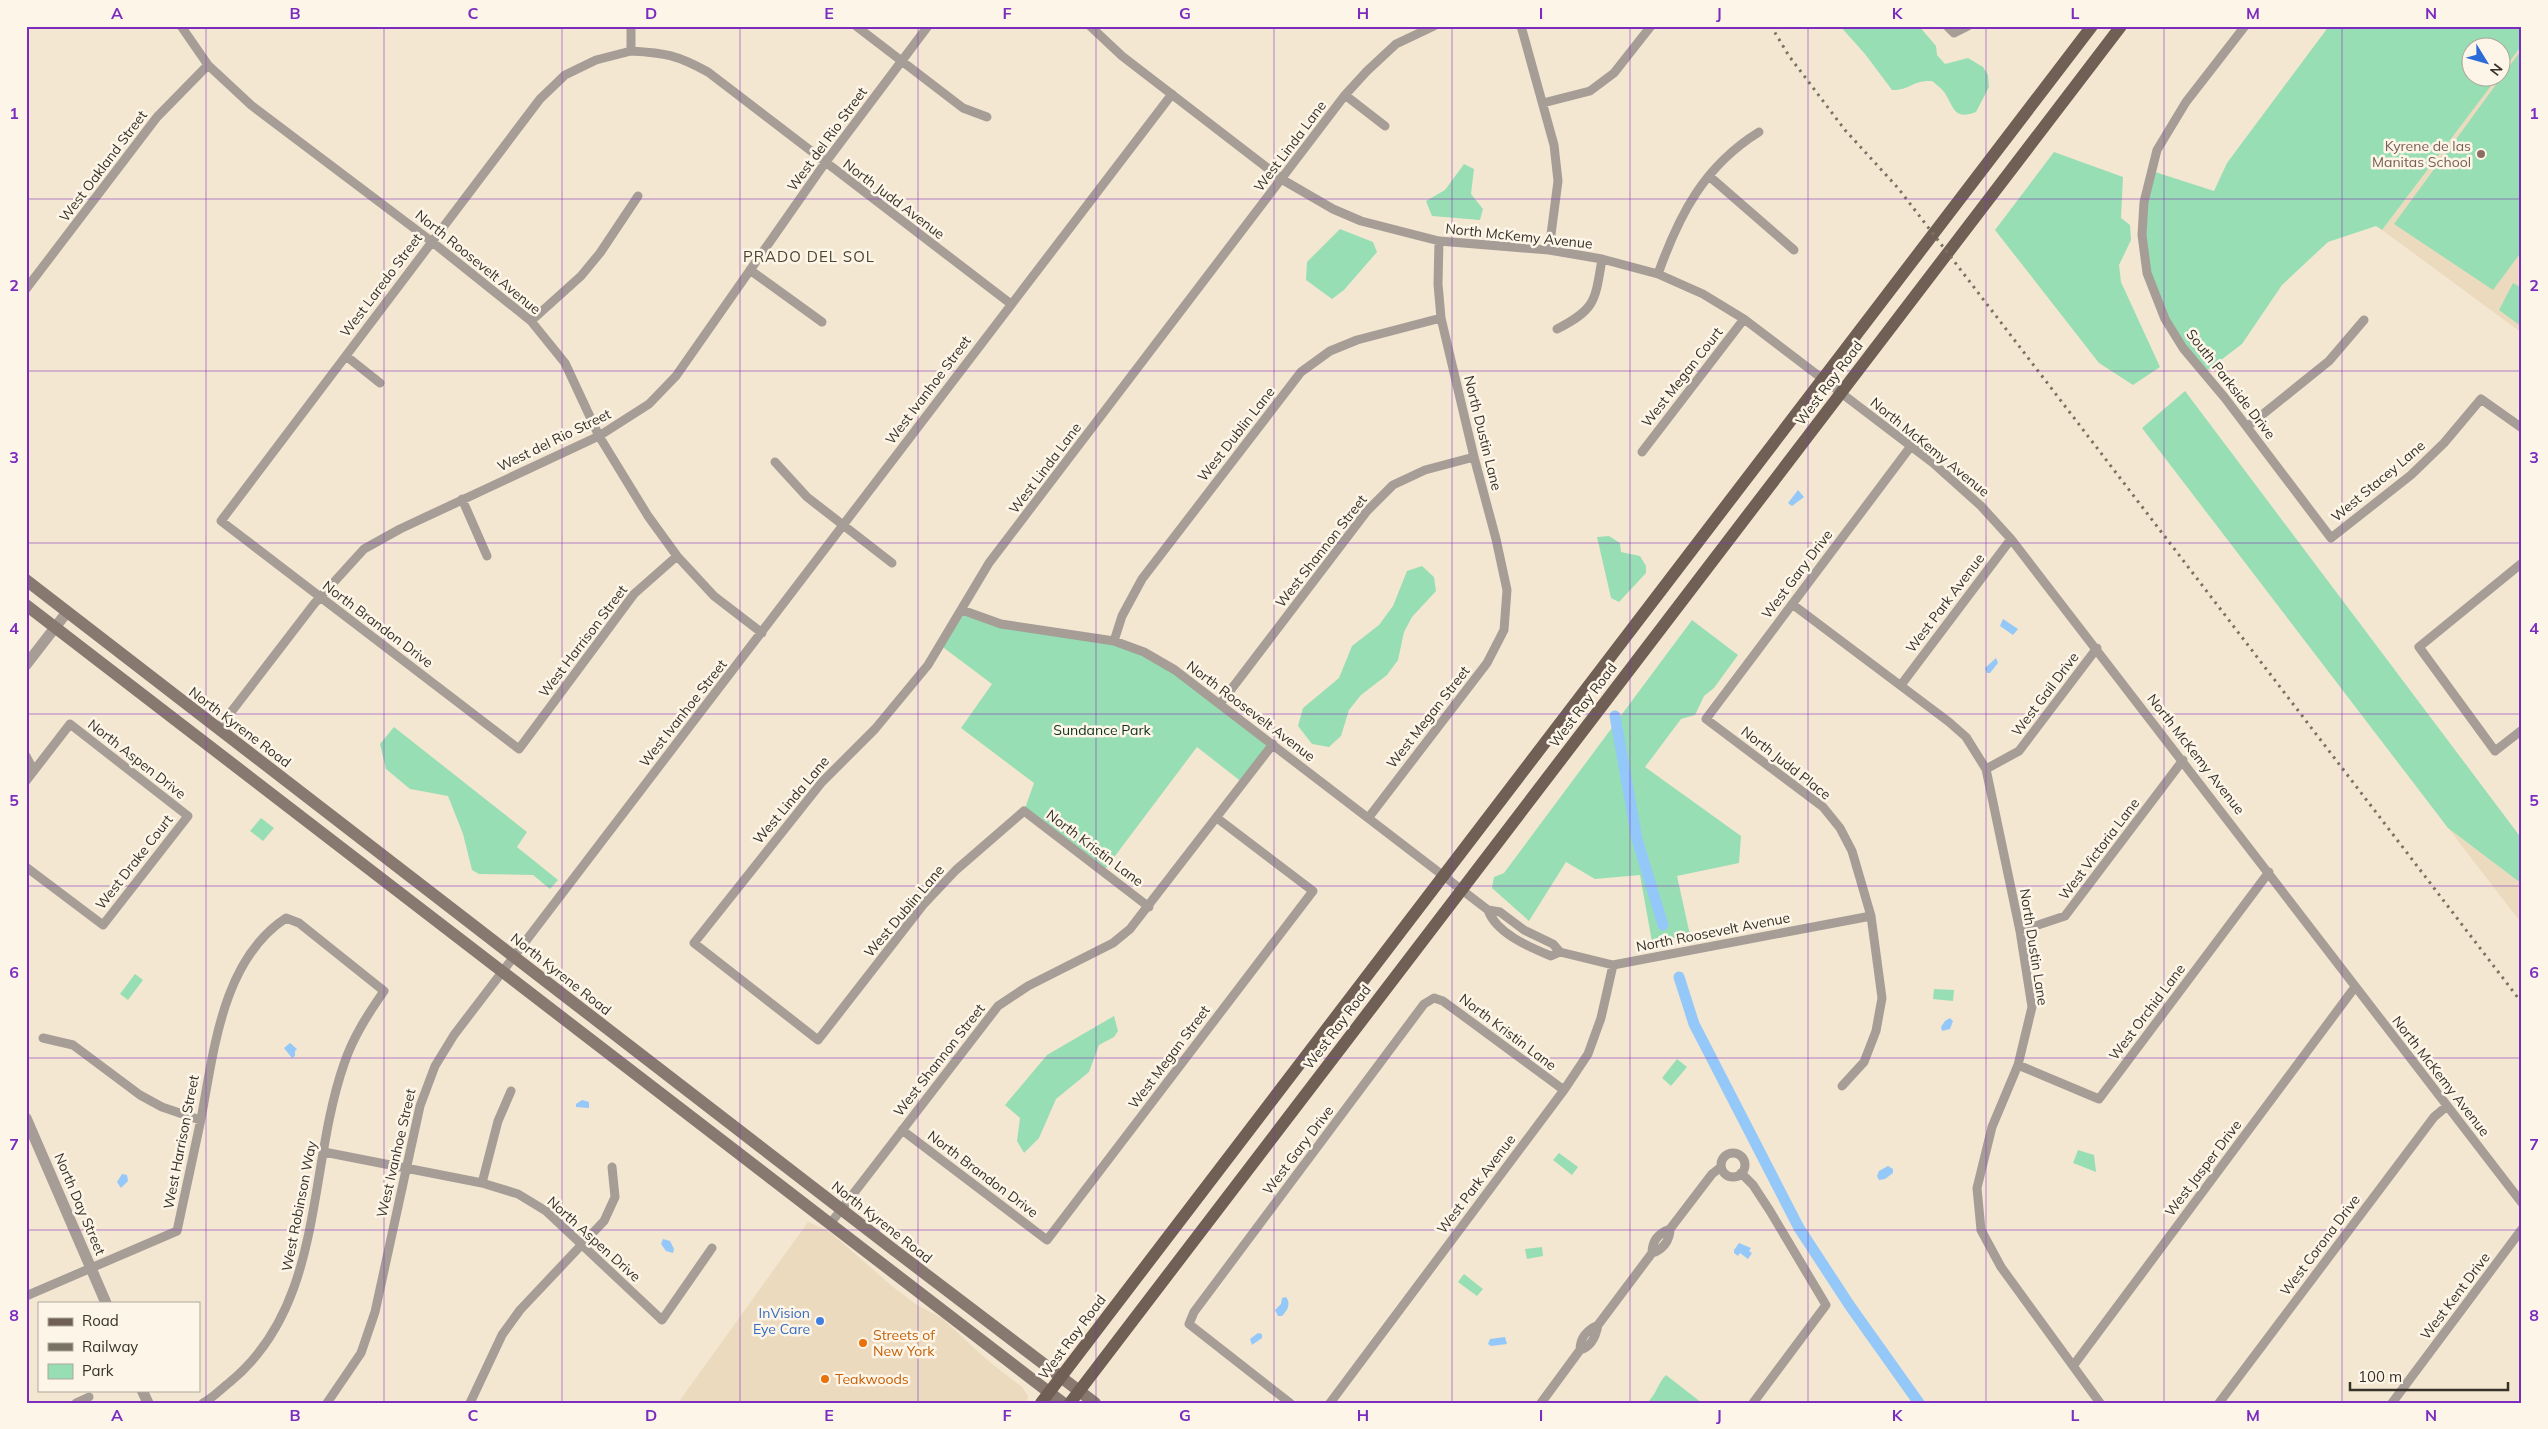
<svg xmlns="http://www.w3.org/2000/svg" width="2548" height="1429" font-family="Mulish,sans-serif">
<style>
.built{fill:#ebdabe}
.green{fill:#98deb4}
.water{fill:#93c8f9}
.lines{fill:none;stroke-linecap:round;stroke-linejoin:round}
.canal{stroke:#93c8f9;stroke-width:11}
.minor{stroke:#a79d97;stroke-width:9}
.tertiary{stroke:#a79d97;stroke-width:11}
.secondary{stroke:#877870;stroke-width:12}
.primary{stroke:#705f54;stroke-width:12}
.rail{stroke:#797164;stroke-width:3;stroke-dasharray:2.5 5;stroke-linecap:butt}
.grid{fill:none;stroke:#7b2cbf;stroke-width:1;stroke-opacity:0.55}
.education-dot{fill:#8d6e63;stroke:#fdf5e8;stroke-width:2}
.shop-dot{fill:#3f7fe0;stroke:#fdf5e8;stroke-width:2}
.food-dot{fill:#e8710a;stroke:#fdf5e8;stroke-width:2}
.labels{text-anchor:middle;stroke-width:5;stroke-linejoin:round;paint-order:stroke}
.street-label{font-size:14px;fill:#373229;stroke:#fdf5e8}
.education-label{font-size:14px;fill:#785e54;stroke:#fdf5e8;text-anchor:end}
.park-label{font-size:14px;fill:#0b321e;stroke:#fdf5e8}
.shop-label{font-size:14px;fill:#366cbe;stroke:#fdf5e8;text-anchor:end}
.food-label{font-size:14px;fill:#c56008;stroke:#fdf5e8;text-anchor:start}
.neighbourhood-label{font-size:15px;letter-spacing:1px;fill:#4f4432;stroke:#fdf5e8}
.neatline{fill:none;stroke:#7b2cbf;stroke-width:2}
.grid-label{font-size:16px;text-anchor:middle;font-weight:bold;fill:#7b2cbf}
</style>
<rect width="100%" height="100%" fill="#f4e7d1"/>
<path class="built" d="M 2522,45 L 2522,333 L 2382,230 L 2497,78 L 2500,78 L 2501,73 Z
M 2448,828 L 2522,884 L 2522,924 Z
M 808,1222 L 830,1232 L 893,1287 L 917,1305 L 942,1318 L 986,1359 L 1022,1387 L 1028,1396 L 1027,1403 L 678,1403 Z"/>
<path class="green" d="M 1840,26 L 1919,26 L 1936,46 L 1937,55 L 1945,64 L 1968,58 L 1983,67 L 1988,75 L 1989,87 L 1976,112 C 1953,121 1954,106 1944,92 C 1941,88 1936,84 1932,81 C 1912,80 1911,90 1892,90 L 1865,54 Z
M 2329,26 L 2522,26 L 2522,45 L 2501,73 L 2500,48 L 2470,48 L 2470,78 L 2497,78 L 2382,230 L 2376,226 L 2328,242 L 2282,285 L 2242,344 L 2204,373 C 2175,338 2142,283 2142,235 C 2142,215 2149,192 2152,171 L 2214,191 L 2227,163 Z
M 2522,49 L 2522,251 L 2493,290 L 2394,224 Z
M 2054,152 L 2123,177 L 2121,218 L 2130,225 L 2131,240 L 2119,265 L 2121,282 L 2160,367 L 2133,385 L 2099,363 L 1995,230 Z
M 1464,164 L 1474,169 L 1471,194 L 1483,209 L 1480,220 L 1432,216 L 1426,201 L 1445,190 Z
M 1340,229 L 1373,242 L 1377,252 L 1344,290 L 1332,299 L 1306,280 L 1307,262 Z
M 2513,283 L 2522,288 L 2522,327 L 2499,310 Z
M 2185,391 L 2522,839 L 2522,884 L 2448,828 L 2142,428 Z
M 1609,536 L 1620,543 L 1621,552 L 1640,556 L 1646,566 L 1646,573 L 1619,602 L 1611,598 L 1597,537 Z
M 1422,566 L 1434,577 L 1436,591 L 1412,617 L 1404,632 L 1398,660 L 1387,675 L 1361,695 L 1349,710 L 1341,736 L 1329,747 L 1312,744 L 1298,726 L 1303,708 L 1339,678 L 1352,646 L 1379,625 L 1393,606 L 1407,571 Z
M 962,610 L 1001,624 L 1114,641 L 1144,652 L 1273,744 L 1243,783 L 1197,747 L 1103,872 L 1024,811 L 1034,783 L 961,728 L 992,684 L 940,645 Z
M 1692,620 L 1738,655 L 1714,688 L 1704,696 L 1695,715 L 1681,719 L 1645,767 L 1741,836 L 1739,863 L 1677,876 L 1690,935 L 1652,942 L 1640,875 L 1595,879 L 1566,862 L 1529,921 L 1492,888 L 1494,877 L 1504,873 Z
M 394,727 L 527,832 L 517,847 L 558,880 L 550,889 L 533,875 L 479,874 L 472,870 L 463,834 L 448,796 L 410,789 L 386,769 L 380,744 Z
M 261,818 L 274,828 L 263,841 L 250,831 Z
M 135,974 L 143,980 L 128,1000 L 120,994 Z
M 1934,989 L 1954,990 L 1953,1001 L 1933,999 Z
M 1114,1016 L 1118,1031 L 1114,1037 L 1099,1045 L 1089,1072 L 1056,1099 L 1039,1138 L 1024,1153 L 1017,1141 L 1020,1118 L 1005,1105 L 1047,1055 Z
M 1677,1059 L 1687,1067 L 1671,1086 L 1662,1078 Z
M 2078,1150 L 2094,1155 L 2096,1172 L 2073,1163 Z
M 1559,1153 L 1578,1167 L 1572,1175 L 1553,1160 Z
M 1542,1247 L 1543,1256 L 1527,1259 L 1525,1249 Z
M 1464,1274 L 1483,1289 L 1477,1296 L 1458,1282 Z
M 1666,1375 L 1702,1403 L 1647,1403 C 1658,1392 1657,1384 1666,1375 Z"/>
<path class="water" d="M 1798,490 L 1804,497 L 1792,506 L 1788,503 Z
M 2003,619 L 2018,629 L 2013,635 L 2000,626 Z
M 1996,658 L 1998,663 L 1990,673 L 1987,673 L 1985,668 Z
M 1950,1018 L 1953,1021 L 1950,1029 L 1942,1031 L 1941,1027 L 1945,1021 Z
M 290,1043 L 297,1049 L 295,1051 L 295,1056 L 292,1058 L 284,1048 Z
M 582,1100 L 589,1102 L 589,1108 L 576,1107 L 576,1104 Z
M 1888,1166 L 1893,1169 L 1893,1173 L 1885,1179 L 1879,1180 L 1877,1176 L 1879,1171 Z
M 122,1174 L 127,1175 L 128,1181 L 121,1188 L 117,1182 Z
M 663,1239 L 670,1241 L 674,1249 L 673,1253 L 666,1251 L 661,1244 Z
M 1739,1243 L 1751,1248 L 1749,1251 L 1752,1253 L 1748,1259 L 1740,1253 L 1738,1256 L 1734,1253 L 1734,1250 Z
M 1286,1297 C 1291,1304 1288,1310 1282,1316 L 1278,1316 L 1275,1310 L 1281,1304 L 1282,1298 Z
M 1258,1333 L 1262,1334 L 1262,1338 L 1252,1345 L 1250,1339 Z
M 1505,1337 L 1507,1344 L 1491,1346 L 1488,1344 L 1490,1339 Z"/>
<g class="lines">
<path class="canal" d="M 1615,716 L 1637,839 L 1663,925
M 1679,977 L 1694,1024 L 1799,1228 L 1850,1306 L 1919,1403"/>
<path class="minor" d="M 181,26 L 208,65 L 251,105 L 431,241 L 531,321 L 565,363 L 599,436 L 648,516 L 677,556 L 714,596 L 762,633
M 631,26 L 631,51 L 596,60 L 565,75 L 540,99 L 221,521 L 519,749 L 634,594 L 677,556
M 856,26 L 963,108 L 987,117
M 1090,26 L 1122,56 L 1283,180 L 1333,209 L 1361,221 L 1439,241 L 1549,250 L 1602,259 L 1658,274 L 1703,294 L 1744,319 L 1933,463 L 1981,506 L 2011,539 L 2522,1203
M 1521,26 L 1554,145 L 1558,181 L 1549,250
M 1947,26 L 1954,33 L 1968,26
M 2245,26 L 2186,102 L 2157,150 L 2144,202 L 2142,235 L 2147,273 L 2165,319 L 2183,348 L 2225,398 L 2331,538 L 2411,475 L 2444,443 L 2481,399 L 2522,428
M 631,51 C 666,53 677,55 708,72 L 1011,304
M 1345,95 L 1385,126
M 1543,103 L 1590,91 L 1614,73 L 1651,26
M 1709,176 L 1794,250
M 750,270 L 822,322
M 1658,274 C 1679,215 1704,166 1759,132
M 26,289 L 157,117 L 208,65
M 531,321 L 581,276 L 600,253 L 638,196
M 1557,329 C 1596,309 1595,301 1602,259
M 346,356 L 380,383
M 2247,427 L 2329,361 L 2364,320
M 1642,452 L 1744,319
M 775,462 L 807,497 L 892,563
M 462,499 L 487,556
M 2522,563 L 2419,647 L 2495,751 L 2522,730
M 1792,604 L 1949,722 L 1966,737 L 1986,769 L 2020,931 L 2032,1007 L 2018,1065 L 1992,1127 L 1977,1188 L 1981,1230 L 2001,1267 L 2100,1403
M 962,610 L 1001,624 L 1114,641 L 1144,652 L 1175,670 L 1488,910 L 1500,912 L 1524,930 L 1553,944 L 1560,952 L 1613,965 L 1871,916
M 1114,641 L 1122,616 L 1142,579 L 1301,372 L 1330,351 L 1357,340 L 1441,318
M 1901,685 L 2011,539
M 1220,704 L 1367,511 L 1393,485 L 1425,470 L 1474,457
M 218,729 L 314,604 L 364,549 L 400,529 L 599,436 L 649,404 L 676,376 L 825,163 L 928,26
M 26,756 L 34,771
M 1986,769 L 2019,751 L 2097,648
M 26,781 L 70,724 L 188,816 L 103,925 L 26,867
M 1369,817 L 1487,663 L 1504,630 L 1507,590 L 1496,539 L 1474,457 L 1441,318 L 1438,284 L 1439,241
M 1149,907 L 1024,811 L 956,870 L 923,905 L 818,1040 L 694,943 L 822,782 L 875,729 L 928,665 L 989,563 L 1345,95 L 1367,71 L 1396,44 L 1434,26
M 1488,910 C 1496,933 1529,947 1551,956 L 1560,952
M 2020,931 L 2065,916 L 2183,760
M 43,1038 L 73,1045 L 140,1095 L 162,1107 L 200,1120
M 2018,1065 L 2099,1099 L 2269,872
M 1842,1086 L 1864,1062 L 1876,1031 L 1882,998 L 1871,916 L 1852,851 L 1840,828 L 1823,807 L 1706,719 L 1911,446
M 902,1130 L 1047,1240 L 1313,891 L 1217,818
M 324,1152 L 482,1183 L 518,1194 L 546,1211 L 662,1320 L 712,1248
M1721 1165a12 12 0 1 1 24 0a12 12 0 1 1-24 0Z
M 1741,1173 L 1753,1185 L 1770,1211 L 1826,1305 L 1753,1403
M 482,1183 L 498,1121 L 511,1091
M 830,1224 L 998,1006 L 1028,986 L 1113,943 L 1130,929 L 1273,744
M 1652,1253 C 1663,1250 1670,1240 1670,1229
M 26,1296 L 177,1231 C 185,1193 193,1156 201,1119 C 214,1051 222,960 286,918 L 299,923 L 384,991 C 368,1014 353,1037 344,1064 C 307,1170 325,1304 230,1382 C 221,1389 213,1398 203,1403
M 1580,1350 C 1591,1347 1596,1336 1598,1325
M 2073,1366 L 2355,987
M 76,1403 L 89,1397
M 327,1403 L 361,1353 L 375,1312 L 420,1106 L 435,1066 L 454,1035 L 1172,94
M 470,1403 L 502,1335 L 520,1310 L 604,1221 L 615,1197 L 612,1167
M 1290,1403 L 1189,1324 L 1194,1312 L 1424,1004 L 1434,998 L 1443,1001 L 1564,1090
M 1330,1403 L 1564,1090 L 1588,1054 L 1601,1018 L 1613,965
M 1541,1403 L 1580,1350 C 1580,1337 1587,1330 1598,1325 L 1652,1253 C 1652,1241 1659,1233 1670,1229 L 1712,1174 L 1721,1167
M 2219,1403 L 2434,1117 L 2447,1106
M 2392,1403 L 2522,1229"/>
<path class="tertiary" d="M 26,665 L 67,612
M 26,1118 L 106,1303
M 142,1390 L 148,1403"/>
<path class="secondary" d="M 26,580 L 894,1250 L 1095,1403
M 26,605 L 1063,1403"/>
<path class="primary" d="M 1041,1403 L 2092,26
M 1070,1403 L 2121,26"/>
<path class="rail" d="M 1771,26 L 1789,56 L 1845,130 L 1898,188 L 2522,1003"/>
</g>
<path class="grid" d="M 206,26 L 206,1403M 384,26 L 384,1403M 562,26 L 562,1403M 740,26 L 740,1403M 918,26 L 918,1403M 1096,26 L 1096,1403M 1274,26 L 1274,1403M 1452,26 L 1452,1403M 1630,26 L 1630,1403M 1808,26 L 1808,1403M 1986,26 L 1986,1403M 2164,26 L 2164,1403M 2342,26 L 2342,1403M 26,199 L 2522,199M 26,371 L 2522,371M 26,543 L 2522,543M 26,714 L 2522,714M 26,886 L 2522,886M 26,1058 L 2522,1058M 26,1230 L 2522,1230"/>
<circle class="education-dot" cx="2481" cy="154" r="5"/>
<circle class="shop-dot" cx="820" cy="1321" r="5"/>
<g class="food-dot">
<circle cx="863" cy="1343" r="5"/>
<circle cx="825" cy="1379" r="5"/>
</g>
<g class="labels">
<g class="street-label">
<text transform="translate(827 139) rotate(-54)" y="5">West del Rio Street</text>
<text transform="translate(1290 146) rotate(-53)" y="5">West Linda Lane</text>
<text transform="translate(103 166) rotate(-53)" y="5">West Oakland Street</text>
<text transform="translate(894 199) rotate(37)" y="5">North Judd Avenue</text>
<text transform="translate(1519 236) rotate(6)" y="5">North McKemy Avenue</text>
<text transform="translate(478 262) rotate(39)" y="5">North Roosevelt Avenue</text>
<text transform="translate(381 285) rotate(-53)" y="5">West Laredo Street</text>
<text transform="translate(1682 377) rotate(-52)" y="5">West Megan Court</text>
<text transform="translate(1829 383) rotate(-53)" y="5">West Ray Road</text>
<text transform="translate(2231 384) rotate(52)" y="5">South Parkside Drive</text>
<text transform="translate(928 390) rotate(-53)" y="5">West Ivanhoe Street</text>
<text transform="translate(1483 433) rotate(76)" y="5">North Dustin Lane</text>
<text transform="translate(1236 434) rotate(-52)" y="5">West Dublin Lane</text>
<text transform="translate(554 440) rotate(-26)" y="5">West del Rio Street</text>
<text transform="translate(1930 447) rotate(39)" y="5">North McKemy Avenue</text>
<text transform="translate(1045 468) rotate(-53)" y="5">West Linda Lane</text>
<text transform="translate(2378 481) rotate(-40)" y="5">West Stacey Lane</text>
<text transform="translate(1321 551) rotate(-52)" y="5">West Shannon Street</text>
<text transform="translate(1797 574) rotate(-53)" y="5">West Gary Drive</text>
<text transform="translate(1945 603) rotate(-53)" y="5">West Park Avenue</text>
<text transform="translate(378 624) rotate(37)" y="5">North Brandon Drive</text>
<text transform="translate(583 641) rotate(-53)" y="5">West Harrison Street</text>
<text transform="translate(2045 694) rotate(-53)" y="5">West Gail Drive</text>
<text transform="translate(1583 705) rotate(-53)" y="5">West Ray Road</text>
<text transform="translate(1251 711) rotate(37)" y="5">North Roosevelt Avenue</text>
<text transform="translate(683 713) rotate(-52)" y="5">West Ivanhoe Street</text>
<text transform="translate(1428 717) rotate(-52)" y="5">West Megan Street</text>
<text transform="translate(240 727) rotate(37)" y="5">North Kyrene Road</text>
<text transform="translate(2196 754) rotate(52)" y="5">North McKemy Avenue</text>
<text transform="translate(137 759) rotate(38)" y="5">North Aspen Drive</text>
<text transform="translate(1786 763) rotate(38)" y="5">North Judd Place</text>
<text transform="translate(791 800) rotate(-50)" y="5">West Linda Lane</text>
<text transform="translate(1095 848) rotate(37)" y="5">North Kristin Lane</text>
<text transform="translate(2099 849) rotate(-53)" y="5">West Victoria Lane</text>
<text transform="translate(134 862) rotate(-52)" y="5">West Drake Court</text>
<text transform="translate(904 911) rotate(-50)" y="5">West Dublin Lane</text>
<text transform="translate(1713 932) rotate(-11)" y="5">North Roosevelt Avenue</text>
<text transform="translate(2034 947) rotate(81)" y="5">North Dustin Lane</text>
<text transform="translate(561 974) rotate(38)" y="5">North Kyrene Road</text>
<text transform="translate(2147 1012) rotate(-53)" y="5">West Orchid Lane</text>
<text transform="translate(1337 1027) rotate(-53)" y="5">West Ray Road</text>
<text transform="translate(1508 1032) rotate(37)" y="5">North Kristin Lane</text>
<text transform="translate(1169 1057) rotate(-53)" y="5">West Megan Street</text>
<text transform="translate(939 1060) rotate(-52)" y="5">West Shannon Street</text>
<text transform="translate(2441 1076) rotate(52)" y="5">North McKemy Avenue</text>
<text transform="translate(181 1142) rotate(-79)" y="5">West Harrison Street</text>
<text transform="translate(1298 1150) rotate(-53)" y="5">West Gary Drive</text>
<text transform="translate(396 1153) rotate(-77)" y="5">West Ivanhoe Street</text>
<text transform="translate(2203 1168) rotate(-53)" y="5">West Jasper Drive</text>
<text transform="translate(983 1174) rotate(37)" y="5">North Brandon Drive</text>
<text transform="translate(1476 1184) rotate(-53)" y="5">West Park Avenue</text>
<text transform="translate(80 1204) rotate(67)" y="5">North Day Street</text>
<text transform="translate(299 1206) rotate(-79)" y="5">West Robinson Way</text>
<text transform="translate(882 1222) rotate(38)" y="5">North Kyrene Road</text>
<text transform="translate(594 1239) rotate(42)" y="5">North Aspen Drive</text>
<text transform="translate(2320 1245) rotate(-53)" y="5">West Corona Drive</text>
<text transform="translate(2455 1296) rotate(-53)" y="5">West Kent Drive</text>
<text transform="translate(1072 1337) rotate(-53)" y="5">West Ray Road</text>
</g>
<g class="education-label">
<text x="2471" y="151">Kyrene de las<tspan x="2471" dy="16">Manitas School</tspan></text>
</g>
<g class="park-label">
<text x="1102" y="735">Sundance Park</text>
</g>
<g class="shop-label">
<text x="810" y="1318">InVision<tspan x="810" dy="16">Eye Care</tspan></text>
</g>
<g class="food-label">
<text x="873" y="1340">Streets of<tspan x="873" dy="16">New York</tspan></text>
<text x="835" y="1384">Teakwoods</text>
</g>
<g class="neighbourhood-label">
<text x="809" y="262">PRADO DEL SOL</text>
</g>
</g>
<rect width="2548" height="1429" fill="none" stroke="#fdf5e8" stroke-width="55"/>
<rect x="38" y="1302" width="162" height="90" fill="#fdf5e8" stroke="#aea79c"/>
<rect x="48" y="1318" width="25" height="8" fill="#705f54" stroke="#aea79c"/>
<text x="82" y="1326" font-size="15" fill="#373229">Road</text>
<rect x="48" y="1343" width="25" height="8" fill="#797164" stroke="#aea79c"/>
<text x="82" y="1352" font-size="15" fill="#373229">Railway</text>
<rect x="48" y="1364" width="25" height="15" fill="#98deb4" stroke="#aea79c"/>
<text x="82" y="1376" font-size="15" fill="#373229">Park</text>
<g transform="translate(2486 62) rotate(127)"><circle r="24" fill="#fdf5e8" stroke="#aea79c"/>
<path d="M0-4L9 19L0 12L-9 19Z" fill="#2b6cd9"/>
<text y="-8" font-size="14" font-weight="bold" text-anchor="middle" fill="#373229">N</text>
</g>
<path d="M2350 1382v8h158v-8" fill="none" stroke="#373229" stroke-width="2.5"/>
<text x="2358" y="1382" font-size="15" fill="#373229" stroke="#fdf5e8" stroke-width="4" paint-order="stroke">100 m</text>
<rect x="28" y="28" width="2492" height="1374" class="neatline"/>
<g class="grid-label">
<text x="117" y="19">A</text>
<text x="295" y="19">B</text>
<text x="473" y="19">C</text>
<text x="651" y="19">D</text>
<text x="829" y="19">E</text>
<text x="1007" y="19">F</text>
<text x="1185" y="19">G</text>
<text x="1363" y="19">H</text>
<text x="1541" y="19">I</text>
<text x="1719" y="19">J</text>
<text x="1897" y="19">K</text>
<text x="2075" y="19">L</text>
<text x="2253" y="19">M</text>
<text x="2431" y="19">N</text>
<text x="14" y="119">1</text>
<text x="2534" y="119">1</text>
<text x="14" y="291">2</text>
<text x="2534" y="291">2</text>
<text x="14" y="463">3</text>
<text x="2534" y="463">3</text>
<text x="14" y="634">4</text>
<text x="2534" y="634">4</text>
<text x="14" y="806">5</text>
<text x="2534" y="806">5</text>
<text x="14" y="978">6</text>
<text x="2534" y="978">6</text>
<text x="14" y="1150">7</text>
<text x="2534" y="1150">7</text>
<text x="14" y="1321">8</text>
<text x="2534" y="1321">8</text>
<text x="117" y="1421">A</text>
<text x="295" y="1421">B</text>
<text x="473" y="1421">C</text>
<text x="651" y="1421">D</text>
<text x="829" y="1421">E</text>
<text x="1007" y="1421">F</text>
<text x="1185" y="1421">G</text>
<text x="1363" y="1421">H</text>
<text x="1541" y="1421">I</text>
<text x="1719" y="1421">J</text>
<text x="1897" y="1421">K</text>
<text x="2075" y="1421">L</text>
<text x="2253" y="1421">M</text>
<text x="2431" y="1421">N</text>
</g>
</svg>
